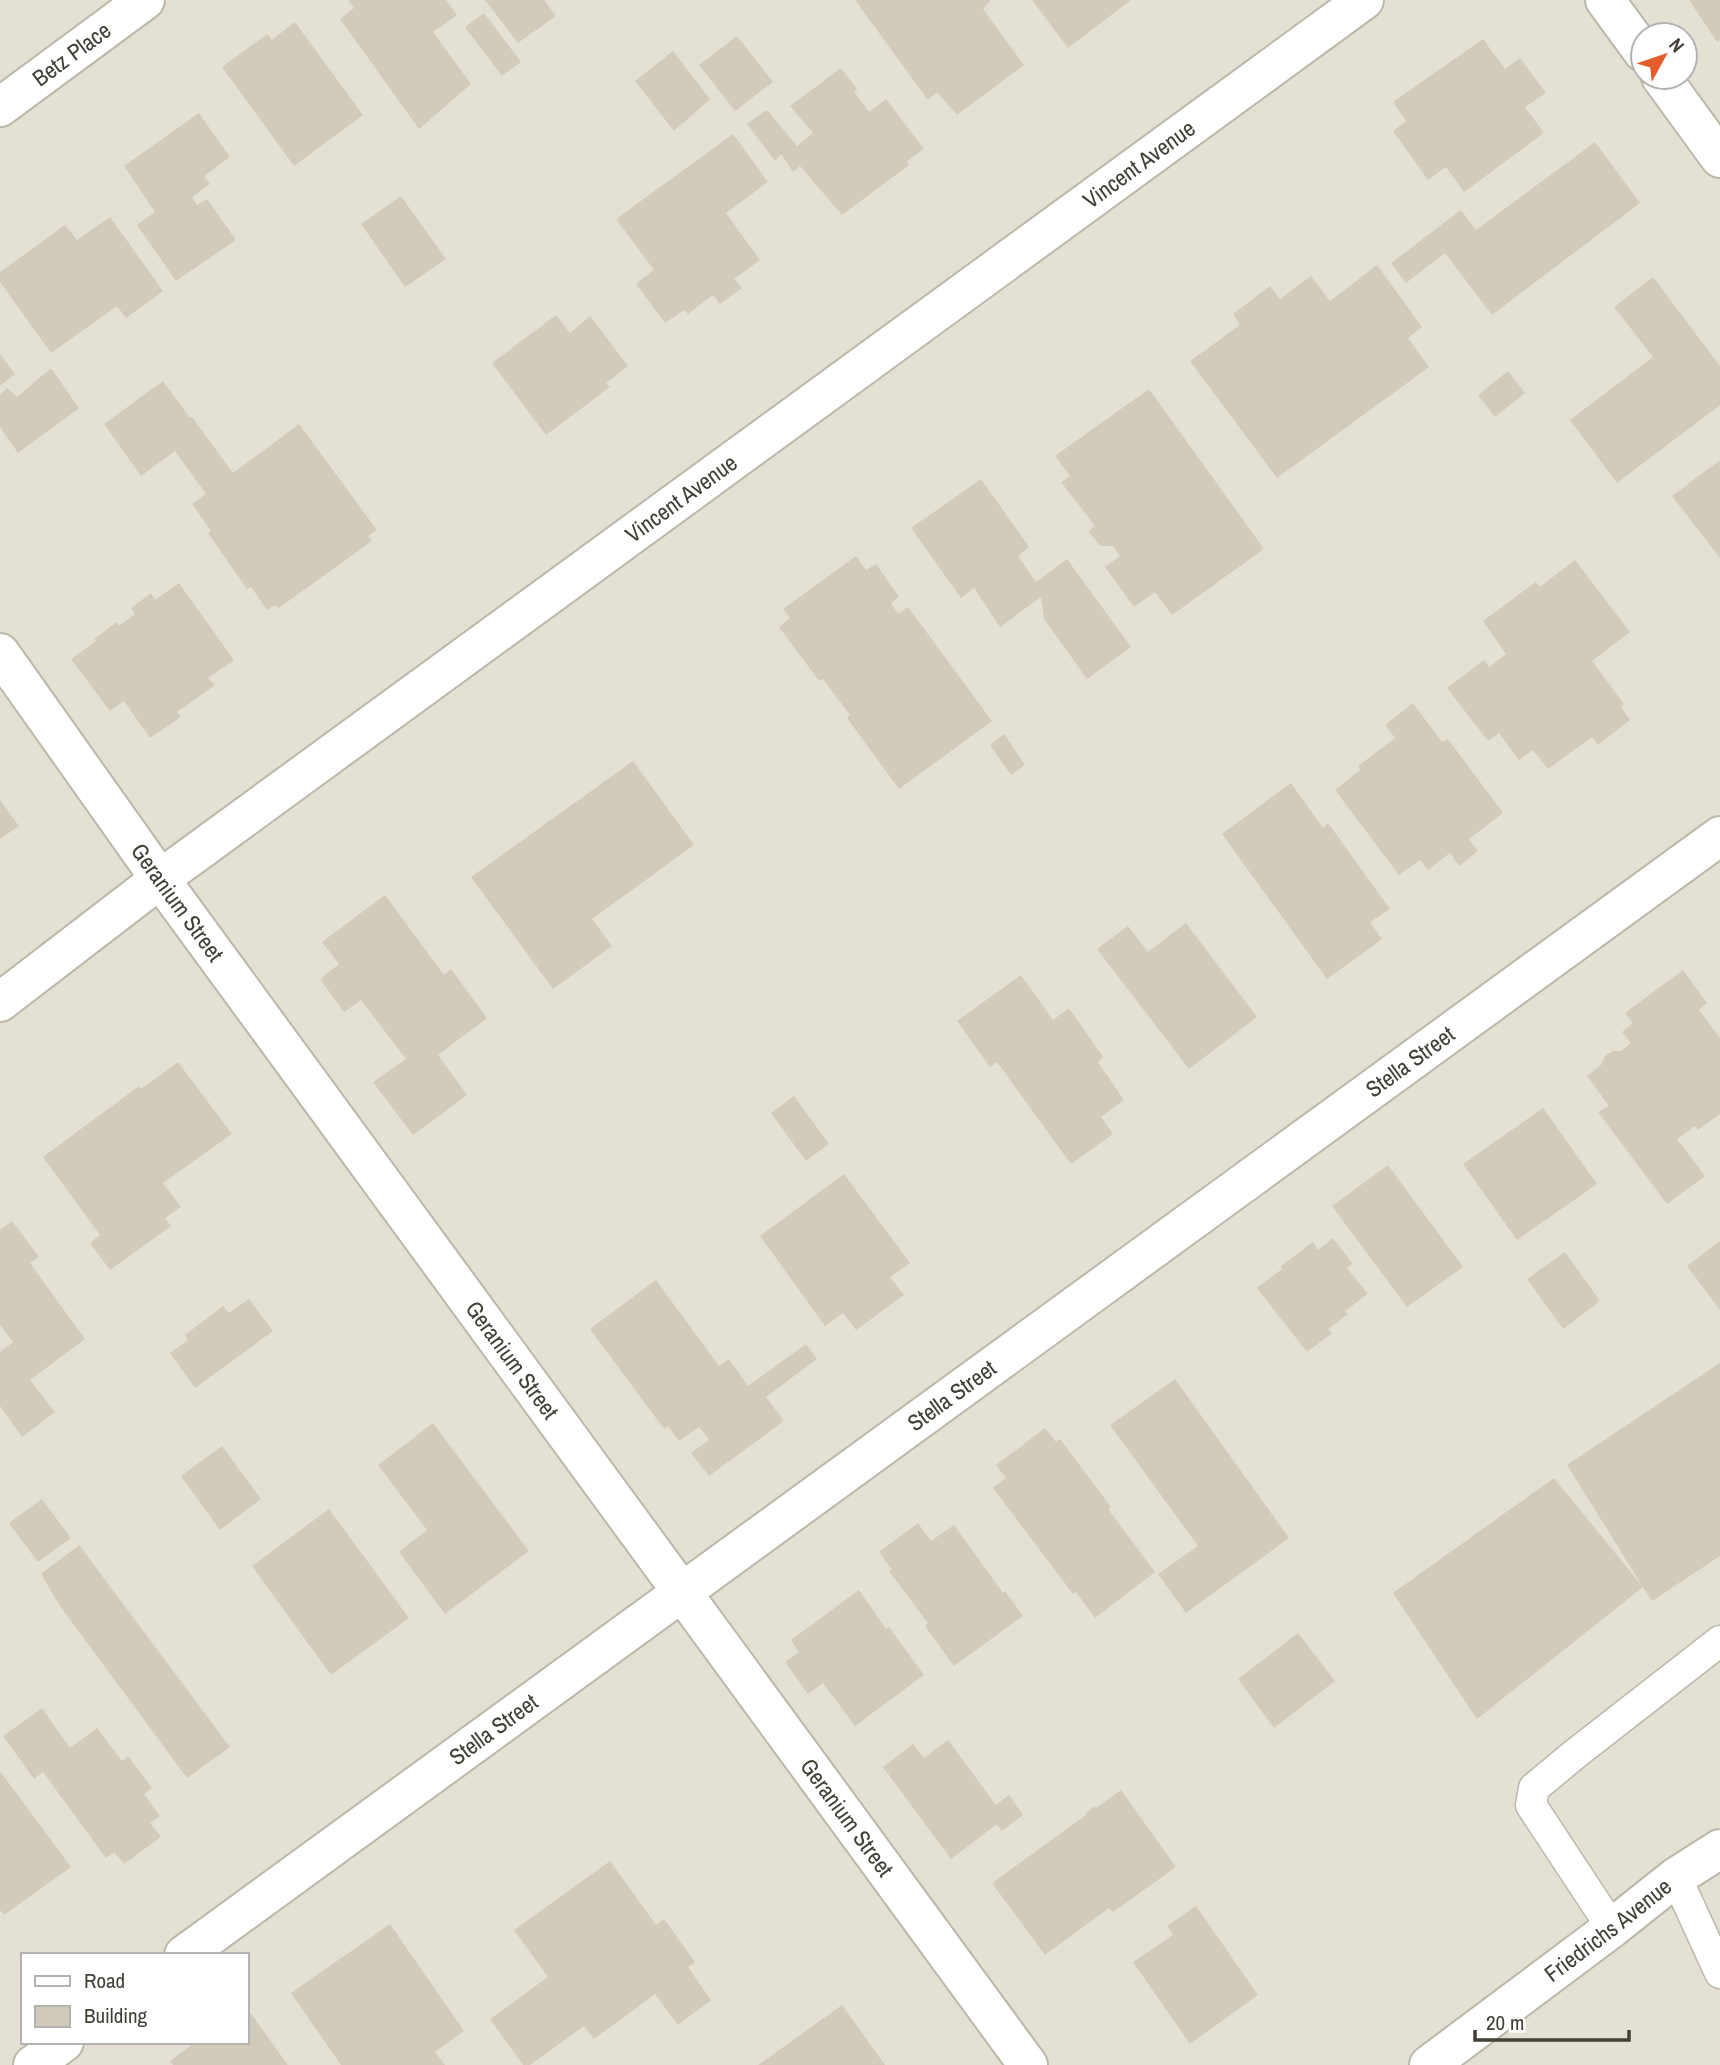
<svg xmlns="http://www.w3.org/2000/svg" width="1720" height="2065" font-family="'Archivo Narrow',sans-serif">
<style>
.residential{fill:#e4e1d4;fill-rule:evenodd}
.building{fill:#d1cbbc}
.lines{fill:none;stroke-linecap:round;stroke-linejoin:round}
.service-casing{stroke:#bbb7a9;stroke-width:33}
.minor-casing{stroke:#bbb7a9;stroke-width:42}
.service{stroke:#fff;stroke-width:30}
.minor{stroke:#fff;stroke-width:38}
.labels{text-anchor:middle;stroke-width:6;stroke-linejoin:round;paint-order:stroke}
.street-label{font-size:23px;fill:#423f36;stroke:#fff}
</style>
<rect width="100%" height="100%" fill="#f1efe5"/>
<path class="residential" d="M 0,0 L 1720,0 L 1720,2065 L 0,2065 ZM 1643,35 L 1685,35 L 1685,77 L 1643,77 ZM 23,1955 L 247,1955 L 247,2042 L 23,2042 Z"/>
<path class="building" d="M 348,0 L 446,0 L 457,15 L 433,32 L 471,84 L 419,129 L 340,19 L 354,8 Z
M 485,0 L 544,0 L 556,16 L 518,43 Z
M 855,0 L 991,0 L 983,9 L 1024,65 L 957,115 L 937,92 L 928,100 Z
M 1032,0 L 1131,0 L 1068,48 Z
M 1689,0 L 1720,0 L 1720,40 L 1717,42 Z
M 484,13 L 521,62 L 502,76 L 465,27 Z
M 295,22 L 363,115 L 294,166 L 222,67 L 267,34 L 272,40 Z
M 737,36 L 773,82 L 735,111 L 699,65 Z
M 1483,39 L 1505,69 L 1520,58 L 1546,93 L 1525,107 L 1544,133 L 1464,192 L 1446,167 L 1428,180 L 1393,131 L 1406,121 L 1393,102 Z
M 673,51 L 710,99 L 674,131 L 635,81 Z
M 841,68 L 857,89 L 854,92 L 869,112 L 886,99 L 924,149 L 907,161 L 909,165 L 842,215 L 800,166 L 793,172 L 781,154 L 775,161 L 747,124 L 767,110 L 797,146 L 813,133 L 790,106 Z
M 199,113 L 230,157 L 204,176 L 210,184 L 192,197 L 197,205 L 207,199 L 236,240 L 176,281 L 137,225 L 155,212 L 124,166 Z
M 733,134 L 768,182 L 726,213 L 760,260 L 734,279 L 742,288 L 720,304 L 713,295 L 688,314 L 684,310 L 665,323 L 636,284 L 654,270 L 616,219 Z
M 1595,142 L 1640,203 L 1492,315 L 1445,253 L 1406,283 L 1391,263 L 1461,210 L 1476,230 Z
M 401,196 L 446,259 L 405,287 L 361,224 Z
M 110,217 L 163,291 L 126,318 L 117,306 L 51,353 L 0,282 L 0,272 L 65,225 L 77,240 Z
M 1377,265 L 1422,327 L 1408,338 L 1429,367 L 1277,478 L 1190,361 L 1240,325 L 1233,314 L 1270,286 L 1280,299 L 1311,276 L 1330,301 Z
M 1653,277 L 1720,366 L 1720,405 L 1617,483 L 1570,420 L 1653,357 L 1614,307 Z
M 556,315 L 570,333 L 590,316 L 628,366 L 606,383 L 610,387 L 546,435 L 492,363 Z
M 0,354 L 15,374 L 0,386 Z
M 51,368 L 79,408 L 18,453 L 0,427 L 0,395 L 7,388 L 17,397 Z
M 1508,371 L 1525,393 L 1495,417 L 1478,395 Z
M 163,381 L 190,418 L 192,417 L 233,473 L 299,424 L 377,530 L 368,536 L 372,541 L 279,608 L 275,605 L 267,610 L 251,587 L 247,589 L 208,533 L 211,531 L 192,504 L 206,494 L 175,451 L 141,476 L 104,424 Z
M 1149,389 L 1264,549 L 1172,615 L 1155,592 L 1134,607 L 1105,567 L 1120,556 L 1113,546 L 1100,546 L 1088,531 L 1095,526 L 1061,482 L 1070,476 L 1055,456 Z
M 1720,460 L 1720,558 L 1672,496 Z
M 981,479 L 1029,547 L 1018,556 L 1036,582 L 1067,559 L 1131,647 L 1087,679 L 1044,619 L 1041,597 L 1000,627 L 974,588 L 961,598 L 911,528 Z
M 856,556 L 866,570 L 876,564 L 899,597 L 891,603 L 898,614 L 908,607 L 992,721 L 899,789 L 847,718 L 850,715 L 823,679 L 819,681 L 779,627 L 790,618 L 783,609 Z
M 1575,560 L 1630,632 L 1592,661 L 1624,704 L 1621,707 L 1630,720 L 1598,745 L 1592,737 L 1548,769 L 1533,750 L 1519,760 L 1499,733 L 1488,741 L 1447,688 L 1484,660 L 1489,667 L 1506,654 L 1483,621 L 1536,582 L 1540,587 Z
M 179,583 L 234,660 L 208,678 L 215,685 L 177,712 L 181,717 L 150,738 L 124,701 L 110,711 L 71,659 L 96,641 L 94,639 L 117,622 L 119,626 L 135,614 L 131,608 L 151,593 L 155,600 Z
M 1413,703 L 1442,742 L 1448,739 L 1503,813 L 1469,839 L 1478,851 L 1459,866 L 1450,853 L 1428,870 L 1420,860 L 1399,875 L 1335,790 L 1360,770 L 1358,766 L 1395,738 L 1385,725 Z
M 1004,734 L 1025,765 L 1011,775 L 990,745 Z
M 633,761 L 694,845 L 592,919 L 612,946 L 553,989 L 471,877 Z
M 1291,783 L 1323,828 L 1328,823 L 1390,909 L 1370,922 L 1382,939 L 1327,979 L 1222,834 Z
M 0,800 L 19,826 L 0,839 Z
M 385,895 L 444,975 L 451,969 L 487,1018 L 438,1055 L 467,1095 L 413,1135 L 373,1082 L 406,1059 L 361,1000 L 344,1012 L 320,979 L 339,964 L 322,942 Z
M 1186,923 L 1257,1017 L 1189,1069 L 1097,949 L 1128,926 L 1148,952 Z
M 1683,970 L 1707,1003 L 1699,1010 L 1720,1038 L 1720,1114 L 1698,1130 L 1695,1126 L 1677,1139 L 1705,1176 L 1667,1204 L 1598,1112 L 1609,1106 L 1587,1076 L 1601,1065 L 1605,1056 L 1613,1051 L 1621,1051 L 1631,1043 L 1622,1032 L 1633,1023 L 1625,1013 Z
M 1021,975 L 1053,1020 L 1069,1008 L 1103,1057 L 1098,1062 L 1124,1100 L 1101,1117 L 1113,1134 L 1071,1164 L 997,1062 L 990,1067 L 957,1021 Z
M 178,1062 L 232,1134 L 163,1183 L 181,1207 L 165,1218 L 171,1226 L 110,1270 L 90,1243 L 100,1235 L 43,1157 L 139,1086 L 141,1089 Z
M 794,1096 L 829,1144 L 806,1161 L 771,1113 Z
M 1543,1108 L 1597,1184 L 1517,1240 L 1463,1164 Z
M 1388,1165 L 1463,1267 L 1407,1307 L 1332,1206 Z
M 844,1174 L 910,1263 L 890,1277 L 904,1295 L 856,1330 L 843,1313 L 825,1326 L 760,1236 Z
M 12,1221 L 39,1257 L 30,1263 L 85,1339 L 30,1380 L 55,1412 L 22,1437 L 0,1406 L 0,1352 L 13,1342 L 0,1325 L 0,1230 Z
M 1333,1238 L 1353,1264 L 1347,1268 L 1368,1294 L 1345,1311 L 1348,1314 L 1328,1329 L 1332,1333 L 1307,1352 L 1257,1288 L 1282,1269 L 1281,1266 L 1313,1242 L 1318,1250 Z
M 1720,1241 L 1720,1310 L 1687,1266 Z
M 1565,1252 L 1600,1301 L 1563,1329 L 1527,1279 Z
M 656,1280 L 719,1366 L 729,1359 L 748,1386 L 806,1344 L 817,1359 L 766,1397 L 784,1421 L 709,1476 L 691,1453 L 709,1440 L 699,1427 L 679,1441 L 668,1426 L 664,1429 L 590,1329 Z
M 249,1299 L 273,1331 L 195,1388 L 170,1353 L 188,1340 L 185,1335 L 223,1306 L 229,1313 Z
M 1720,1363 L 1720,1556 L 1652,1601 L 1643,1587 L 1477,1719 L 1393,1593 L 1554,1478 L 1643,1587 L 1567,1465 Z
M 1175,1379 L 1289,1538 L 1186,1613 L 1158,1574 L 1198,1546 L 1110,1425 Z
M 433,1423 L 529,1551 L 445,1614 L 399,1552 L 427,1530 L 378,1465 Z
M 1045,1428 L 1056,1442 L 1060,1439 L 1111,1507 L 1108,1509 L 1155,1572 L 1095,1618 L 1076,1592 L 1073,1594 L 993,1488 L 1006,1478 L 996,1465 Z
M 222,1446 L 261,1499 L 220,1530 L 181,1476 Z
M 42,1499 L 71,1538 L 38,1562 L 9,1523 Z
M 329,1509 L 409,1618 L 331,1675 L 252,1566 Z
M 918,1523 L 931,1541 L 954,1525 L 1003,1593 L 1005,1591 L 1023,1616 L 954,1666 L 925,1626 L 928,1623 L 889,1571 L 892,1570 L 879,1552 Z
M 79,1545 L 230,1747 L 187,1778 L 60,1606 L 41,1574 Z
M 859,1590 L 886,1629 L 889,1627 L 924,1675 L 855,1726 L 823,1683 L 808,1694 L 785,1662 L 799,1652 L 791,1640 Z
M 1298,1633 L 1335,1681 L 1274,1728 L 1238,1679 Z
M 42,1708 L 70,1748 L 97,1728 L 122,1761 L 128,1756 L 152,1788 L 144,1794 L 160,1816 L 150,1823 L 161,1837 L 124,1864 L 114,1852 L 106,1858 L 43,1772 L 34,1779 L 3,1736 Z
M 948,1740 L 996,1805 L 1009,1795 L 1023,1815 L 1002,1831 L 997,1824 L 951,1859 L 883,1767 L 913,1744 L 924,1758 Z
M 0,1771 L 71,1867 L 4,1915 L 0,1910 Z
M 1121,1790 L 1176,1867 L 1113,1912 L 1109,1908 L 1045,1955 L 992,1883 L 1086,1815 L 1085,1814 L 1094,1806 L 1096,1808 Z
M 610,1861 L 656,1925 L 664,1919 L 695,1962 L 688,1967 L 711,2000 L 678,2025 L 655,1994 L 594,2039 L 584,2026 L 530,2065 L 523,2065 L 490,2019 L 548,1977 L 514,1930 Z
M 1196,1906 L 1258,1995 L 1190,2044 L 1133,1962 L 1173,1935 L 1167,1926 Z
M 390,1924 L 464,2031 L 435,2052 L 445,2065 L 341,2065 L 291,1993 Z
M 842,2005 L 885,2065 L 758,2065 Z
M 247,2008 L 288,2065 L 173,2065 L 170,2061 L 196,2042 L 247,2042 Z"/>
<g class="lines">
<g class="service-casing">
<path id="service" d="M 1676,1877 L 1720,1973
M 1612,1928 L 1531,1805 L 1534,1788 L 1575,1754 L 1720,1641"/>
</g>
<g class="minor-casing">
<g id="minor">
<path d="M 1605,0 L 1643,52"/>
<path d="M 1661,77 L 1720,158"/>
<path id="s1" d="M 0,107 L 145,0"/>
<path id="s2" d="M 0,653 L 160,879 L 1028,2065"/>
<path id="s3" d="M 0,1002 L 160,879 L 1364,0"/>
<path id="s4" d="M 184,1955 L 1720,836"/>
<path d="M 33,2065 L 64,2042"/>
<path id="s5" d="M 1429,2065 L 1612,1928 L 1676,1877 L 1720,1849"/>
</g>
</g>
<use href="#service" class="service"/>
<use href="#minor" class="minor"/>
</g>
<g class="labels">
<g class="street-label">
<text dy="8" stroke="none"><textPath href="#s1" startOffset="89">Betz Place</textPath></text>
<text dy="8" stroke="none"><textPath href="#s3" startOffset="1414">Vincent Avenue</textPath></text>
<text dy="8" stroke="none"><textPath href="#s3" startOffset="847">Vincent Avenue</textPath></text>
<text dy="8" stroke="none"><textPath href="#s2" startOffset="306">Geranium Street</textPath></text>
<text dy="8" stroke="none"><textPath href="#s4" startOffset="1517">Stella Street</textPath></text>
<text dy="8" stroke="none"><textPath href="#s2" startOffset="873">Geranium Street</textPath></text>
<text dy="8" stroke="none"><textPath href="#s4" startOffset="950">Stella Street</textPath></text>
<text dy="8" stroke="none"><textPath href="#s4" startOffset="383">Stella Street</textPath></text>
<text dy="8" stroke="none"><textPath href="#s2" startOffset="1440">Geranium Street</textPath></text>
<text dy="8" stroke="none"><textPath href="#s5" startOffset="224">Friedrichs Avenue</textPath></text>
</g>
</g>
<rect x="21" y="1953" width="228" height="91" fill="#ffffff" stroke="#b3b2af" stroke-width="2"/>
<rect x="35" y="1976" width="35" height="10" fill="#ffffff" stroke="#b3b2af" stroke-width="2"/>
<text x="84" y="1988" font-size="21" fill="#423f36">Road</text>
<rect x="35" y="2006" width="35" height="21" fill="#d1cbbc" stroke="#b3b2af" stroke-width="2"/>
<text x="84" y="2023" font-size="21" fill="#423f36">Building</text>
<g transform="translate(1664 56) rotate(50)"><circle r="33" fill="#ffffff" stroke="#b3b2af" stroke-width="2"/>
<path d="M0-5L12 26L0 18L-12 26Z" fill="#e35c2a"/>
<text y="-10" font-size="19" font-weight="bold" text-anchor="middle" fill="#423f36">N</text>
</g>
<path d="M1475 2030v10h154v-10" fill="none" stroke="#423f36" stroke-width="3.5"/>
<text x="1486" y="2030" font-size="21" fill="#423f36" stroke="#ffffff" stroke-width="5" paint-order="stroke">20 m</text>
</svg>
